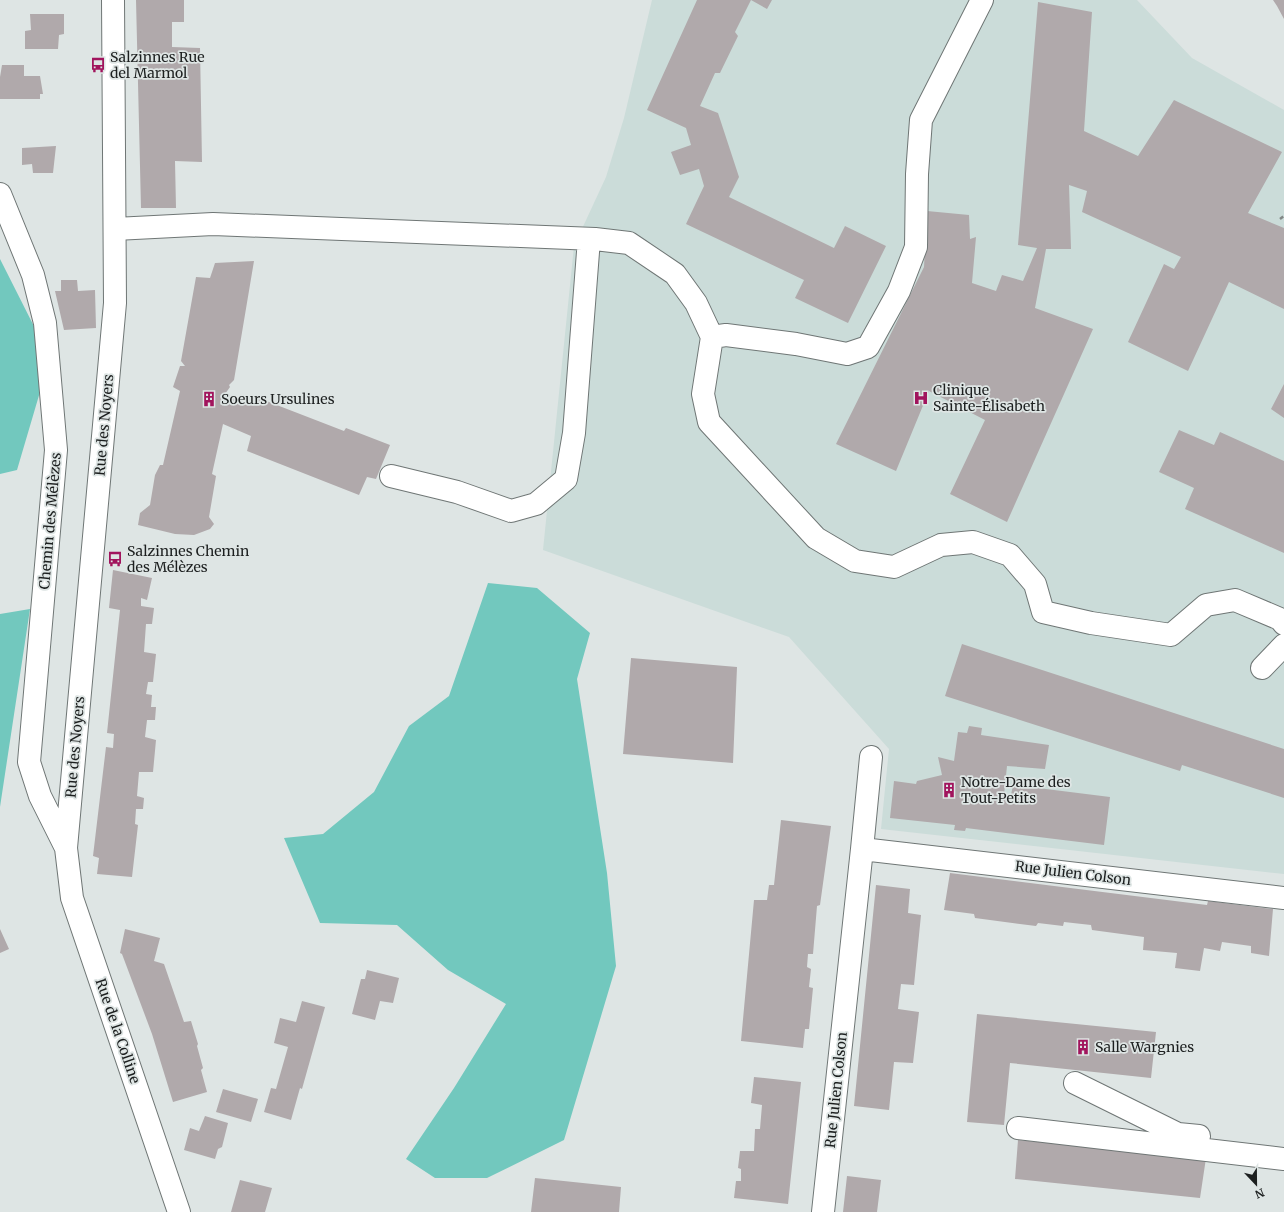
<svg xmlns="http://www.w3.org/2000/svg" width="1284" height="1212" font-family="Merriweather,serif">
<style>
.built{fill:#cbdcd9}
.green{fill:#72c8be}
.building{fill:#b0a9ab}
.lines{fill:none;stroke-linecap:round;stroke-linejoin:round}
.minor-casing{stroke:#6f7675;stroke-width:24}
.path{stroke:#828786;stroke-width:2.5;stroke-dasharray:4 2;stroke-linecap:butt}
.minor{stroke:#fff;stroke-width:22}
.labels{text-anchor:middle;stroke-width:3.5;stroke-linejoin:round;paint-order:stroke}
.poi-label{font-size:14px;fill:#1c1f1f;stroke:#dee5e4;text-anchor:start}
.street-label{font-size:14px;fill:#1c1f1f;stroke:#dee5e4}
</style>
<rect width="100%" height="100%" fill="#dee5e4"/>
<path class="built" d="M 652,0 L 1137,0 L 1192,58 L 1284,110 L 1284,874 L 881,829 L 889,749 L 789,637 L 543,550 L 574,246 L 606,177 L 624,118 Z"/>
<path class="green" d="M 0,259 L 50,358 L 17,470 L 0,474 Z
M 488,583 L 537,588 L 590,633 L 577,679 L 607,873 L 616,966 L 564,1140 L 487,1178 L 435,1178 L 406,1159 L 454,1088 L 506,1004 L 448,970 L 397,925 L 320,923 L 284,838 L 323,834 L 374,792 L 409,726 L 449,696 Z
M 30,609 L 0,807 L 0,614 Z"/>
<path class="building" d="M 136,0 L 184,0 L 184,22 L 172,22 L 172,47 L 200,48 L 202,162 L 175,161 L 176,208 L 141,208 Z
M 697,0 L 772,0 L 767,9 L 751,0 L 735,32 L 738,36 L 720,73 L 715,73 L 700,106 L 718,113 L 739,177 L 729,197 L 834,248 L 845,226 L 886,246 L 848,323 L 795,298 L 804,280 L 686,224 L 704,186 L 699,169 L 680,175 L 671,152 L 691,145 L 686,128 L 647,110 Z
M 1273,0 L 1284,0 L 1284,19 L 1277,6 Z
M 1038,2 L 1092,12 L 1084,131 L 1138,156 L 1174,100 L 1282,152 L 1248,213 L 1284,228 L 1284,309 L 1229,282 L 1188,371 L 1128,342 L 1164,264 L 1174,269 L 1181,257 L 1082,212 L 1087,191 L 1069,185 L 1071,249 L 1046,249 L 1035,308 L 1093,329 L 1007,522 L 950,494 L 985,420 L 929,391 L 896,471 L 836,444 L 924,267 L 927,211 L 969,215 L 970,239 L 976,237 L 972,283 L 996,291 L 1002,275 L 1023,281 L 1037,248 L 1018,245 Z
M 30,14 L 64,14 L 64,34 L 59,35 L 58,49 L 25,49 L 25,31 L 31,30 Z
M 2,65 L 24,65 L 24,76 L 40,76 L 43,94 L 40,94 L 40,99 L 0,99 L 0,77 Z
M 56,146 L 53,173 L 33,173 L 32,164 L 22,165 L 22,148 Z
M 254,261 L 234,380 L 229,385 L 230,387 L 225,394 L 242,400 L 245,397 L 254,401 L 256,397 L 344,431 L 346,428 L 390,445 L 376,479 L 367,477 L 359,495 L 247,451 L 251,436 L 223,424 L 212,474 L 216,476 L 209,517 L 214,524 L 210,529 L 194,535 L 175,534 L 138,525 L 140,513 L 150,505 L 155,475 L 160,465 L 163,465 L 180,391 L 173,387 L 180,366 L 185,366 L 181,361 L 196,277 L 210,278 L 215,263 Z
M 61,280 L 77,280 L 78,291 L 95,290 L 96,328 L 64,330 L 55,291 L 61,291 Z
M 1284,384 L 1284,418 L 1271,409 Z
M 1179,430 L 1214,445 L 1220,432 L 1284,461 L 1284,553 L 1185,509 L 1194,488 L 1159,472 Z
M 113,570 L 152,578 L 147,600 L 141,598 L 141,606 L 154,608 L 152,624 L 146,624 L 144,652 L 156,654 L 153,682 L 148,682 L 146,694 L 152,695 L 151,707 L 156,707 L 155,720 L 147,720 L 145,737 L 156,740 L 153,772 L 139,772 L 137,796 L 144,798 L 143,809 L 136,809 L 135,824 L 138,825 L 132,877 L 97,874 L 99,858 L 93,856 L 106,747 L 113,748 L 114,734 L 107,733 L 120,610 L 109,608 Z
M 962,644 L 1284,749 L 1284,798 L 1182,765 L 1180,771 L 945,696 Z
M 631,658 L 737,667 L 733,763 L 623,754 Z
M 969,726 L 982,728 L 981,735 L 1049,745 L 1045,769 L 1007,766 L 1004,795 L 1011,795 L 1013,785 L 1110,797 L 1104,845 L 966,828 L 965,831 L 954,830 L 955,825 L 890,818 L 894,781 L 916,784 L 917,781 L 942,775 L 938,757 L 954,761 L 958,732 L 967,733 Z
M 781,820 L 831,826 L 820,905 L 817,906 L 813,954 L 808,954 L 807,967 L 811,969 L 809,987 L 813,988 L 809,1029 L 805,1029 L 803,1048 L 741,1041 L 754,900 L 767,900 L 769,885 L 774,885 Z
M 950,873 L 1207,905 L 1208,901 L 1273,909 L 1269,956 L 1251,953 L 1251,946 L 1222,942 L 1220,951 L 1204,948 L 1200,971 L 1175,968 L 1177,953 L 1143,950 L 1144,937 L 1092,930 L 1091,925 L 1064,922 L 1063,926 L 1038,923 L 1036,926 L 975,918 L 974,914 L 944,910 Z
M 876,885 L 910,889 L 908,913 L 921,915 L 914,985 L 901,984 L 898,1009 L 919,1012 L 913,1063 L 894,1062 L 889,1110 L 854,1106 Z
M 0,929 L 9,949 L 0,953 Z
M 125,929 L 160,938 L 154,961 L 164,964 L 184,1022 L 191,1021 L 198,1044 L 197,1046 L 203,1068 L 201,1070 L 207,1092 L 173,1102 L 152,1034 L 122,954 L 120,953 Z
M 367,970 L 399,978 L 393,1003 L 380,1001 L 375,1020 L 352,1014 L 361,979 L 365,979 Z
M 302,1001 L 325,1007 L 302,1089 L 300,1088 L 291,1120 L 264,1112 L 271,1088 L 276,1089 L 288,1047 L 274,1043 L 280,1018 L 296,1022 Z
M 977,1014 L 1156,1032 L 1151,1078 L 1010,1063 L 1004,1125 L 967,1122 Z
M 754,1077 L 801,1082 L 788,1204 L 734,1198 L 736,1181 L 741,1181 L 741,1169 L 738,1168 L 740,1151 L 754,1151 L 755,1129 L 760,1129 L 762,1105 L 751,1103 Z
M 223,1089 L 258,1099 L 251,1122 L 216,1112 Z
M 205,1116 L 228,1123 L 222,1147 L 218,1149 L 215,1159 L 184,1150 L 190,1128 L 199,1131 Z
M 1018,1140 L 1206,1158 L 1200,1198 L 1015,1179 Z
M 847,1176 L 881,1180 L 877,1212 L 843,1212 Z
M 535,1178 L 621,1187 L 619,1212 L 531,1212 Z
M 240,1180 L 272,1188 L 265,1212 L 231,1212 Z"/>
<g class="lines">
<g class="minor-casing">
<path id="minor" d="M 113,0 L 115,303 L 66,848 L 72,898 L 179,1212
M 982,0 L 921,120 L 917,174 L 916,247 L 899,291 L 868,347 L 847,354 L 796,344 L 726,335 L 712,337 L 703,394 L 709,422 L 816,538 L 855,561 L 894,567 L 941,545 L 973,542 L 1010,555 L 1035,584 L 1043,612 L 1091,623 L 1171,635 L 1206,605 L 1235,600 L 1280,619 L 1284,624
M 0,194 L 33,275 L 45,323 L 56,450 L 29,762 L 40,796 L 66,848
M 115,229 L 213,224 L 595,239 L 629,243 L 675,274 L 696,303 L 712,337
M 391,476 L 457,492 L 511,511 L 536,504 L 566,479 L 574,433 L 589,239
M 1262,668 L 1284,645
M 862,849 L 871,757
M 1075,1083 L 1178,1134 L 1199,1136
M 1018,1128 L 1284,1159
M 823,1212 L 862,849 L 1284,898"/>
</g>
<path class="path" d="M 1280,219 L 1284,216"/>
<use href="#minor" class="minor"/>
</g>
<defs>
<g id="bus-bare" transform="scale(1.2)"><path d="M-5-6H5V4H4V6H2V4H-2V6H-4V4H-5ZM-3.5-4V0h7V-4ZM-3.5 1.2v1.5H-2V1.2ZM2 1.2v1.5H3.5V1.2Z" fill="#a1145d" stroke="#dee5e4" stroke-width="2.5" paint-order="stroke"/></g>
<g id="hospital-bare" transform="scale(1.2)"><path d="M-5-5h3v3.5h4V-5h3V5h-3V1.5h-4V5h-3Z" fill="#a1145d" stroke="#dee5e4" stroke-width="2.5" paint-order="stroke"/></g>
<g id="building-bare" transform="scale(1.2)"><path d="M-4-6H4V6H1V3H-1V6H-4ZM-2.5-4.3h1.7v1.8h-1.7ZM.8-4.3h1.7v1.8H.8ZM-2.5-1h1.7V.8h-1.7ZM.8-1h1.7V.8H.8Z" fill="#a1145d" stroke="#dee5e4" stroke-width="2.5" paint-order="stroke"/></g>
</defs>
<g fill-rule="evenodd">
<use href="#bus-bare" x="98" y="65"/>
<use href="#hospital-bare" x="921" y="398"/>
<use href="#building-bare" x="209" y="399"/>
<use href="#bus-bare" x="115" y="559"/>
<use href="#building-bare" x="949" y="790"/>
<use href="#building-bare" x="1083" y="1047"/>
</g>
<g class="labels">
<g class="poi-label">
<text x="110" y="62">Salzinnes Rue<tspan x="110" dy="16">del Marmol</tspan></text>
<text x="933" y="395">Clinique<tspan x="933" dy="16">Sainte-Élisabeth</tspan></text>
<text x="221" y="404">Soeurs Ursulines</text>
<text x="127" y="556">Salzinnes Chemin<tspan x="127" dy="16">des Mélèzes</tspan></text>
<text x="961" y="787">Notre-Dame des<tspan x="961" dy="16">Tout-Petits</tspan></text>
<text x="1095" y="1052">Salle Wargnies</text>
</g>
<g class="street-label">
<text transform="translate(104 425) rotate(-85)" y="5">Rue des Noyers</text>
<text transform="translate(50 521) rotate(-85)" y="5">Chemin des Mélèzes</text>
<text transform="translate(75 747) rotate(-85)" y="5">Rue des Noyers</text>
<text transform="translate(1073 873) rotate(7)" y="5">Rue Julien Colson</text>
<text transform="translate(118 1031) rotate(71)" y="5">Rue de la Colline</text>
<text transform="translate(836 1090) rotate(-84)" y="5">Rue Julien Colson</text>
</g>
</g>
<g transform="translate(1256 1184) rotate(158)" stroke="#dee5e4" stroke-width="3" paint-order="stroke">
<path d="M0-3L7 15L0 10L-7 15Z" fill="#1c1f1f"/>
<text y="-6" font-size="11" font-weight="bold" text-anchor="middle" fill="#1c1f1f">N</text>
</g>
</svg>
